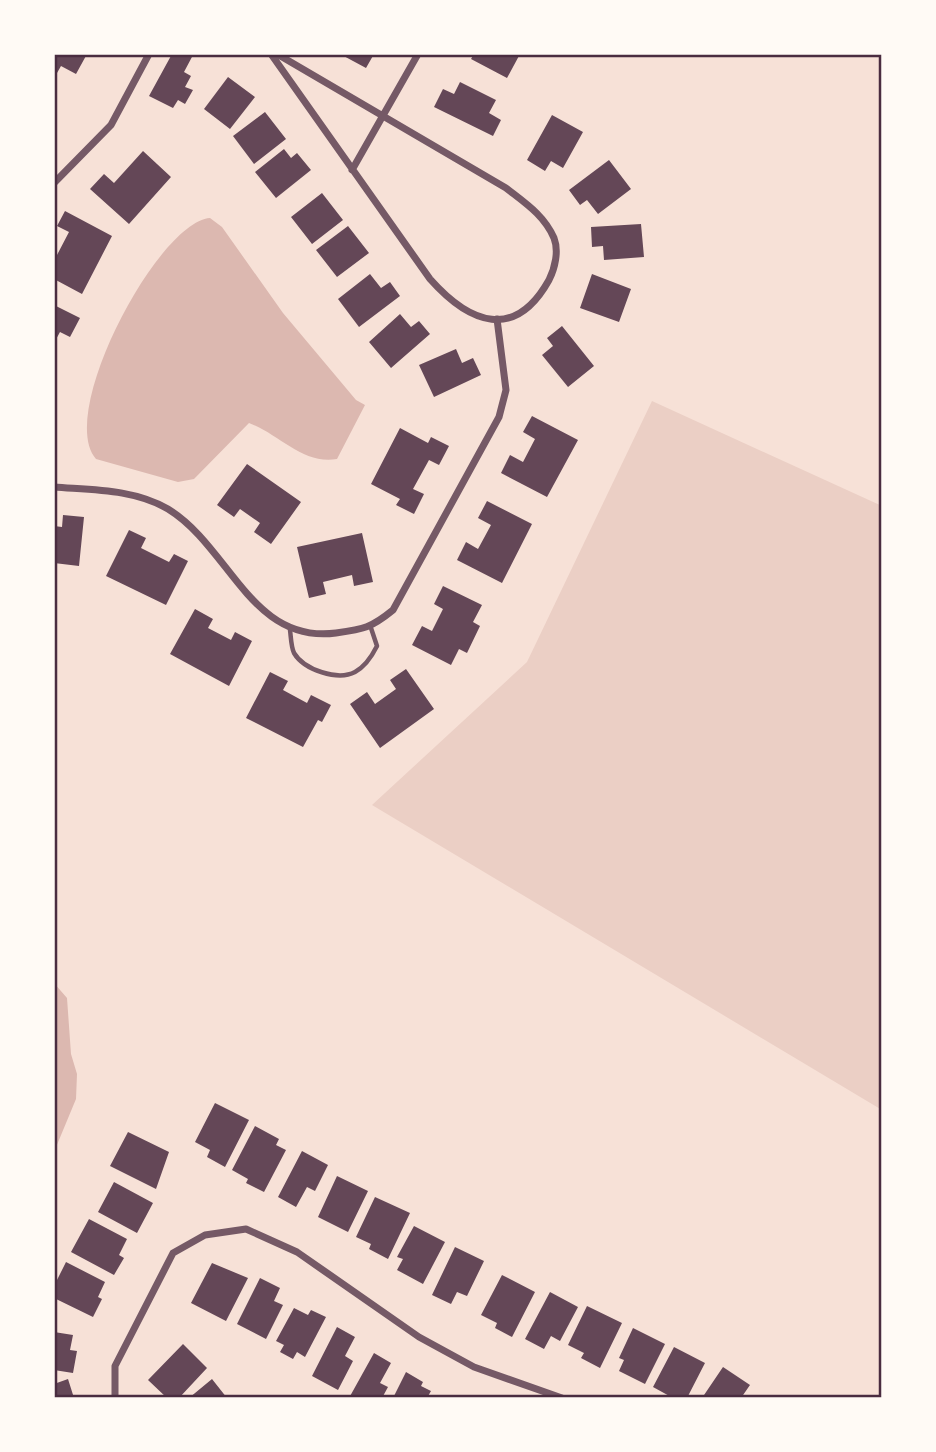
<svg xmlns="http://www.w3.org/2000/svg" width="936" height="1452" font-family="'Sofia Sans Condensed',sans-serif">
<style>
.green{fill:#ebcfc5}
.water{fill:#dcb8b0}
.building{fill:#644757}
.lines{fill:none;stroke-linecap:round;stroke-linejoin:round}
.service{stroke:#755966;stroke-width:4.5}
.minor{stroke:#755966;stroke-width:7}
.neatline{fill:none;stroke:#4a2c40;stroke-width:2.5}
</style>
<rect width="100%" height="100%" fill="#f7e1d7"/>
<path class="green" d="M 652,401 L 882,506 L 882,1110 L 372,805 L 527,662 Z"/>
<path class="water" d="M 210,218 L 222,227 L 283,313 L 356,400 L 365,405 L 337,459 C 303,465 279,434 249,423 L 194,479 L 178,482 L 96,459 C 56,414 158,222 210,218 Z
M 54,983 L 67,998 L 71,1054 L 77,1074 L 76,1099 L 54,1152 Z"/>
<path class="building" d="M 54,54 L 87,54 L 76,74 L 61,66 L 57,73 L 54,71 Z
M 172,54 L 193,55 L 184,72 L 191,76 L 185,87 L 193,90 L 185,104 L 178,100 L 173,108 L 149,96 Z
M 340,54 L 374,54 L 366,68 Z
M 474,54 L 520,54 L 507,78 L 471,59 Z
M 228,77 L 255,97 L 230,129 L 204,109 Z
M 460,82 L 496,100 L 489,113 L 501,120 L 493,136 L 434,107 L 443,89 L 454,94 Z
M 265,112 L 286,139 L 254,164 L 233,136 Z
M 552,115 L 583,132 L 563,168 L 551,161 L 545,171 L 527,160 Z
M 284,149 L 291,158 L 297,153 L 311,170 L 276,198 L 255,172 Z
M 143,151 L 171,177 L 129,224 L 90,189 L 104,174 L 114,183 Z
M 609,160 L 631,189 L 598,214 L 587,200 L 580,205 L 569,190 Z
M 322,193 L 343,220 L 312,244 L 291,217 Z
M 65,211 L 112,236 L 82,294 L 54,279 L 54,254 L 57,255 L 69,232 L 57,226 Z
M 641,224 L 644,257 L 604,260 L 603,246 L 592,247 L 591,227 Z
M 348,226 L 369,253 L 337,277 L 316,250 Z
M 370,274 L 381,288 L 390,282 L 400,296 L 359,327 L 338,299 Z
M 592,274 L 631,289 L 619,322 L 580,308 Z
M 54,305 L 80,318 L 70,337 L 60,332 L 54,343 Z
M 400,314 L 411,327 L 419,321 L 430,334 L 391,368 L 369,342 Z
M 562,326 L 594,366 L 568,387 L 542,355 L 553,346 L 547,338 Z
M 456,349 L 462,363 L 473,358 L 481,375 L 434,397 L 419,365 Z
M 532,416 L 578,440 L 547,497 L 501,473 L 510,455 L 523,462 L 535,439 L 523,432 Z
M 400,428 L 428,443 L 431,437 L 449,446 L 439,465 L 429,460 L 413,489 L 424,494 L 414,514 L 396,505 L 400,499 L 371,484 Z
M 247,464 L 301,502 L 271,544 L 254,532 L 260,523 L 240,509 L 234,517 L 217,505 Z
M 487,501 L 532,524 L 502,583 L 457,560 L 466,542 L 478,549 L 491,525 L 478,518 Z
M 63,515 L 84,517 L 79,566 L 54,563 L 54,526 L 62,527 Z
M 129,530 L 146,538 L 141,548 L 169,562 L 174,554 L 188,561 L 166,605 L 106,576 Z
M 362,533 L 373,582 L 354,586 L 352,575 L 323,582 L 326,594 L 309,598 L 297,547 Z
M 443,586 L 482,605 L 473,622 L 480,626 L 467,653 L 459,649 L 451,665 L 412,645 L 422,626 L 432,631 L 443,609 L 434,604 Z
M 195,609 L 213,619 L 208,628 L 231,640 L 235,632 L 252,641 L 229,686 L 170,654 Z
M 406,669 L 434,709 L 380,748 L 350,704 L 367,692 L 375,704 L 396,689 L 390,680 Z
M 270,672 L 288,681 L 283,690 L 307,703 L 311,695 L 331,705 L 322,722 L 318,720 L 303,747 L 246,718 Z
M 215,1103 L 249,1120 L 225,1167 L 207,1157 L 210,1150 L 195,1142 Z
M 255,1126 L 279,1139 L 276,1145 L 286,1150 L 264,1192 L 246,1183 L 248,1179 L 232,1170 Z
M 128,1132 L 169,1152 L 156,1189 L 110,1166 Z
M 302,1151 L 328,1165 L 315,1191 L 307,1187 L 296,1207 L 278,1197 Z
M 337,1176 L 368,1191 L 348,1232 L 318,1217 Z
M 114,1182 L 153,1203 L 137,1233 L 98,1212 Z
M 375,1197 L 410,1213 L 388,1259 L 369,1249 L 371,1244 L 356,1237 Z
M 89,1219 L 127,1239 L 119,1255 L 124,1258 L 114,1275 L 71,1252 Z
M 414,1226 L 445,1242 L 423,1284 L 397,1270 L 403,1259 L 397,1257 Z
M 455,1247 L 484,1261 L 467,1296 L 457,1292 L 451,1304 L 432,1295 Z
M 66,1262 L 105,1282 L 98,1297 L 102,1299 L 93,1317 L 54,1298 L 54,1286 Z
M 212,1263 L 248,1278 L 226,1321 L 191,1303 Z
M 502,1275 L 535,1292 L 512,1337 L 495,1328 L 497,1323 L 481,1315 Z
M 260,1278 L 280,1288 L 274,1301 L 283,1305 L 266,1339 L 237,1324 Z
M 550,1292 L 578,1307 L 560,1341 L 551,1336 L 544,1349 L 525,1339 Z
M 587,1306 L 622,1323 L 600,1368 L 581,1358 L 584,1353 L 568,1345 Z
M 294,1308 L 308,1315 L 311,1310 L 326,1317 L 305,1357 L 297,1352 L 293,1359 L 280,1352 L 284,1345 L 276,1341 Z
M 337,1327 L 355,1337 L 345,1356 L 353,1361 L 338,1390 L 312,1376 Z
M 633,1328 L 665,1344 L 645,1384 L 619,1371 L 624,1360 L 619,1358 Z
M 54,1332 L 73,1335 L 70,1350 L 77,1351 L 73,1373 L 54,1370 Z
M 183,1344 L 207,1368 L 179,1398 L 167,1398 L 148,1380 Z
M 674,1347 L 705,1363 L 687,1398 L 673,1398 L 653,1387 Z
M 374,1353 L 391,1363 L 380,1383 L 388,1387 L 382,1398 L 349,1398 Z
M 723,1367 L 750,1385 L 741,1398 L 702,1398 Z
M 406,1372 L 423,1382 L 421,1386 L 431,1391 L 427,1398 L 393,1398 Z
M 68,1379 L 74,1398 L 54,1398 L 54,1384 Z
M 212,1379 L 227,1398 L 189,1398 Z"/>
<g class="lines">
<path class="service" d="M 290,630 C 291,637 291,647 294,653 C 304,670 338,681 355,672 C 366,666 372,656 377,646 L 371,628"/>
<path class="minor" d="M 271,54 L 430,279 C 470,324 515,341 549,280 C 555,268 559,251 554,238 C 544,215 525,203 506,188 L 277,54
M 352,170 L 418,54
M 54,183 L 111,125 L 149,54
M 54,487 C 93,490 134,489 168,509 C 230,547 251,644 336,633 C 364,629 371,628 393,610 L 499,417 L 506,390 L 497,319
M 115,1398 L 115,1366 L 173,1253 L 205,1235 L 246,1229 L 297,1252 L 419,1337 L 474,1367 L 562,1398"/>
</g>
<rect width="936" height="1452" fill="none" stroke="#fffaf5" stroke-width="112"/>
<rect x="56" y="56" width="824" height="1340" class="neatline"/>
</svg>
